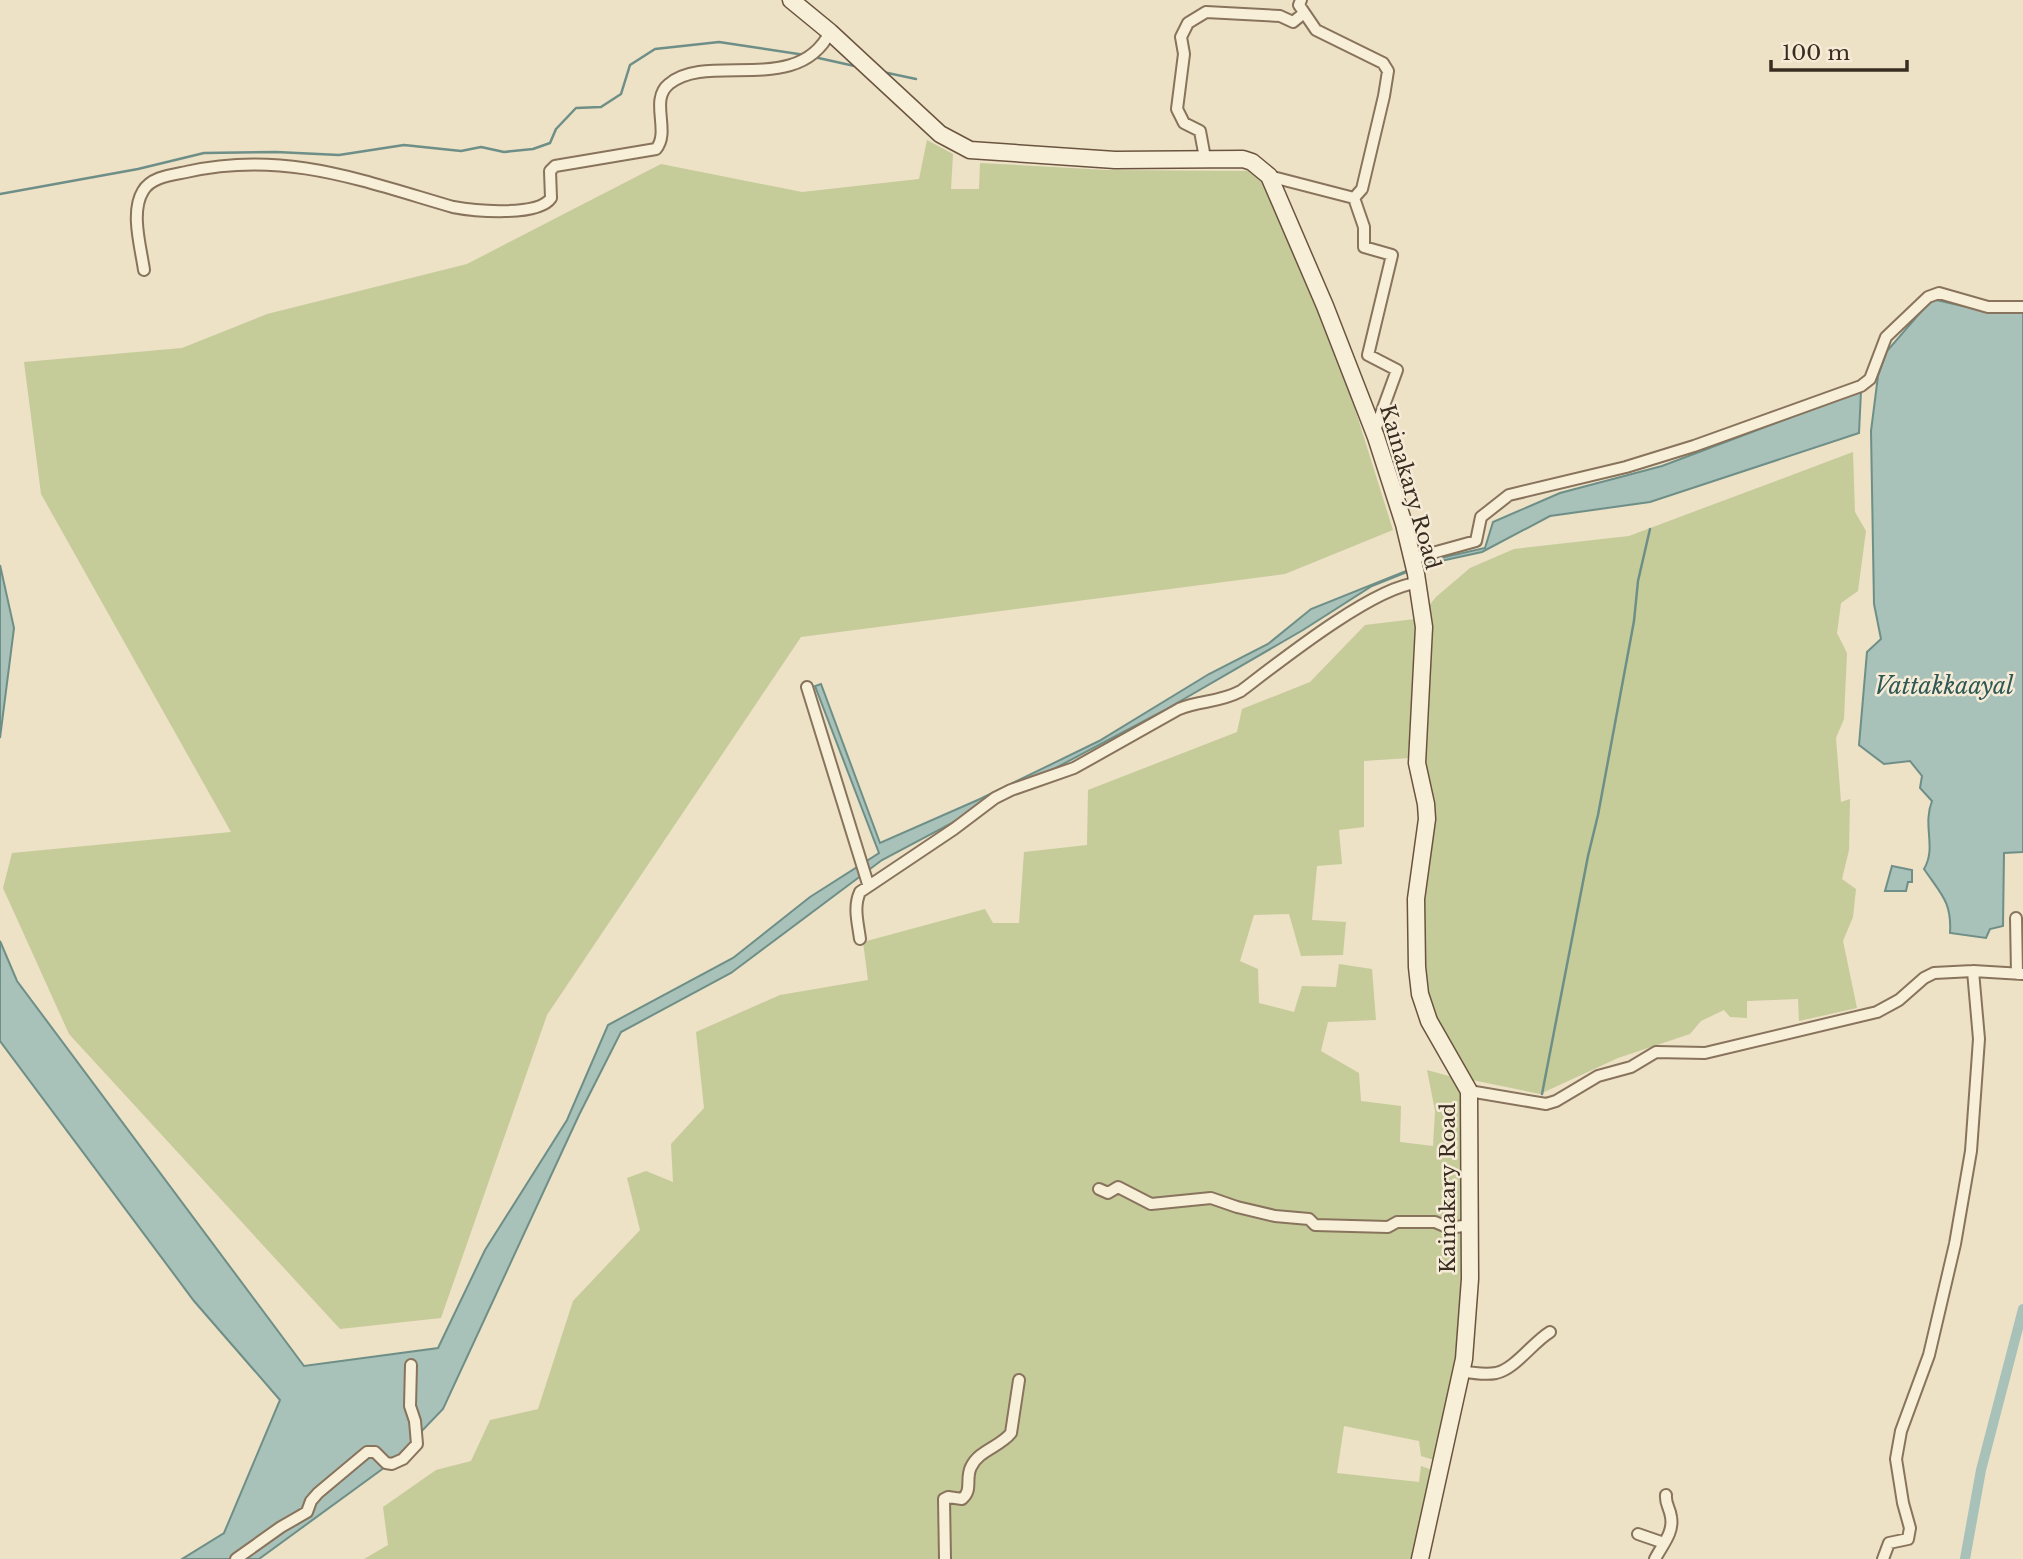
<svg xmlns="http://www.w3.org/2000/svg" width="2023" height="1559" font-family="'Libre Baskerville',serif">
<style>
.green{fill:#c6cb9a}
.water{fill:#a8c1b9;stroke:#6e8f87;stroke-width:2}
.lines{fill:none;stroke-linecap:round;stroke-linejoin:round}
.stream{stroke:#6e8f87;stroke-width:2.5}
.canal{stroke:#a8c1b9;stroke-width:10}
.minor-casing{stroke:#88735c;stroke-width:14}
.secondary-casing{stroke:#6a543f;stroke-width:19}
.minor{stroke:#f8efd9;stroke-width:10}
.secondary{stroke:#f8efd9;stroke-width:16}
.labels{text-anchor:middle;stroke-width:5;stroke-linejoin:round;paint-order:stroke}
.street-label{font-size:21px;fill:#392c20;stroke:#f5ebd6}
.water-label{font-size:23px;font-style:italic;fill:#2f5855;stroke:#f5ebd6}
</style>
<rect width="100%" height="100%" fill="#ede1c6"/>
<path class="green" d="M 927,140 L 953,154 L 951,189 L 979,189 L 980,163 L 1107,170 L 1251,171 L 1267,185 L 1344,374 L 1393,530 L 1285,574 L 801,637 L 547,1015 L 441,1318 L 340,1329 L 69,1034 L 3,888 L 12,853 L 231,832 L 41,494 L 24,362 L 182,348 L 267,314 L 467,264 L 661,164 L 802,192 L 919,179 Z
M 1853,452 L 1855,512 L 1866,531 L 1858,591 L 1841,603 L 1837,633 L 1847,653 L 1844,719 L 1836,738 L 1841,802 L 1850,799 L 1849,850 L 1842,879 L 1856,889 L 1853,917 L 1843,941 L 1857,1008 L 1799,1021 L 1798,999 L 1747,1001 L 1747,1018 L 1730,1017 L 1724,1010 L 1701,1021 L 1690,1034 L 1618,1058 L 1540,1094 L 1472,1080 L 1433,1012 L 1425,990 L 1421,761 L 1427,608 L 1436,597 L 1470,568 L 1514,549 L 1629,536 Z
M 1415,619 L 1409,758 L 1364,761 L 1364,827 L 1339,830 L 1342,864 L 1317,866 L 1312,920 L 1346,922 L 1343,955 L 1301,956 L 1289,914 L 1254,915 L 1240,961 L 1258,969 L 1259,1003 L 1294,1012 L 1302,986 L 1336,987 L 1339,964 L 1372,969 L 1376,1020 L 1328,1022 L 1321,1051 L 1359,1073 L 1361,1101 L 1401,1106 L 1400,1142 L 1433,1146 L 1435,1111 L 1427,1070 L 1456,1078 L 1463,1101 L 1460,1347 L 1437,1461 L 1421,1456 L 1419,1441 L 1344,1426 L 1337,1473 L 1419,1482 L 1421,1466 L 1435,1471 L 1412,1559 L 364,1559 L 388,1545 L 383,1507 L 436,1470 L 471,1461 L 490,1420 L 538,1409 L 573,1301 L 640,1230 L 627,1178 L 646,1171 L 673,1182 L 671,1144 L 704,1108 L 696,1032 L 780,995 L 868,980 L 863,942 L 985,909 L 993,923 L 1019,923 L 1024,852 L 1087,845 L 1088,790 L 1237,732 L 1242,709 L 1310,682 L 1365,625 Z"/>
<path class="water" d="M 1932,299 L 1989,312 L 2023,311 L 2023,852 L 2004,853 L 2003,926 L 1990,929 L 1986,938 L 1950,933 C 1952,902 1941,894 1924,869 C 1937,847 1922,826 1932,801 L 1920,788 L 1922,776 L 1910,761 L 1884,764 L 1859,745 L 1867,652 L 1881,639 L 1874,604 L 1871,431 L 1878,376 L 1887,351 Z
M 1861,391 L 1859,433 L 1650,502 L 1550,516 L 1482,552 L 1427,564 L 1372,586 L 1303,630 L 1165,710 L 882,860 L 731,973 L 621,1032 L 579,1115 L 443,1409 L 392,1462 L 259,1559 L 182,1559 L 224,1533 L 280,1400 L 194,1301 L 0,1041 L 0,941 L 17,981 L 304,1366 L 438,1348 L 485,1250 L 567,1120 L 608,1025 L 733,958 L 810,897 L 879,853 L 815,686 L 821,684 L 880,843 L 980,799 L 1099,741 L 1209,674 L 1268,644 L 1311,609 L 1436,559 L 1485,548 L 1493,522 L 1560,493 L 1662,466 Z
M 0,565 L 14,628 L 0,738 Z
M 1892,866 L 1912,870 L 1912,882 L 1908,882 L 1906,891 L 1885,891 Z"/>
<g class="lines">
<path class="stream" d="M 814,57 L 859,67
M 883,72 L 916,79
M 0,194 L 138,169 L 204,153 L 276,152 L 339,155 L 404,145 L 461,151 L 481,147 L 504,152 L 533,149 L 550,143 L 556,129 L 576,108 L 601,107 L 621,94 L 630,65 L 655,49 L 719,42 L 805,55
M 1542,1094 L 1588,856 L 1598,815 L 1634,621 L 1638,581 L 1650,529"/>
<path class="canal" d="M 1965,1559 L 1981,1470 L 2023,1309"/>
<g class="minor-casing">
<path id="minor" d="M 1205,158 L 1200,131 L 1184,123 L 1177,109 L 1184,54 L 1181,37 L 1188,23 L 1206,12 L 1280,16 L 1293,22 L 1304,13
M 1269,176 L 1354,198 L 1362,189 L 1384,96 L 1388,71 L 1383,63 L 1316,30 L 1299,5 L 1301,0
M 1354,198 L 1364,227 L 1364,247 L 1392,255 L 1368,355 L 1397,370 L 1374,433
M 144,270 C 141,248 130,212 143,191 C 151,177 171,175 186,172 C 284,150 360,180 453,207 C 474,211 538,217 551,198 L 550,171 L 555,166 L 656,149 C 671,131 649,100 669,84 C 708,51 798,97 830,32
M 1411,559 L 1476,541 L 1481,517 L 1509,495 L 1626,467 L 1694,446 L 1861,386 L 1870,379 L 1886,337 L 1928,297 L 1939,293 L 1988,307 L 2023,307
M 807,687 L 868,884
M 2016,918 L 2017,974
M 860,939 C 858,923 853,907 860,892 L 954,829 L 995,798 L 1011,790 L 1074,768 L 1179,709 C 1201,700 1218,703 1241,691 C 1279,662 1373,587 1417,583
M 1469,1091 L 1546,1104 L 1556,1101 L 1598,1076 L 1631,1067 L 1656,1052 L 1705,1053 L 1877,1012 L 1899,1000 L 1924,978 L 1934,973 L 1973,971 L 2023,974
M 1099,1189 L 1108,1193 L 1118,1187 L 1151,1204 L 1211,1198 L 1237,1207 L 1275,1216 L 1309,1219 L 1315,1225 L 1388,1227 L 1397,1222 L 1435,1222 L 1449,1228 L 1470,1225
M 1461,1371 C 1472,1373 1485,1375 1496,1373 C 1515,1369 1532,1343 1550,1332
M 1638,1534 L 1664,1543
M 236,1559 L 281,1527 L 307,1512 L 311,1501 L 318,1493 L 367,1452 L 375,1452 L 386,1463 L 392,1464 L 403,1459 L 417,1444 L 415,1421 L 410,1406 L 411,1365
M 945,1559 L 944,1499 L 948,1497 L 962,1499 C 973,1490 965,1479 971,1467 C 979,1450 1000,1447 1011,1433 L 1019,1380
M 1655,1559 C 1662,1545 1674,1533 1671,1517 C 1670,1508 1665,1504 1666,1495
M 1883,1559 L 1889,1543 L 1908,1539 L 1910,1528 L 1903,1503 L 1896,1459 L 1901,1431 L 1929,1355 L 1955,1244 L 1971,1151 L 1979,1039 L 1973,971"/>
</g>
<g class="secondary-casing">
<path id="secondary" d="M 791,0 L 830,32 L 940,134 L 970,150 L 1115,160 L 1243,159 L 1252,162 L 1269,176 L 1325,306 L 1376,437 L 1404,524 L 1416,574 L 1424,627 L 1417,763 L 1426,804 L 1427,819 L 1416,899 L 1417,967 L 1420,994 L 1429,1021 L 1469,1091 L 1470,1279 L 1464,1359 L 1420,1559"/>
</g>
<use href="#minor" class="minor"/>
<use href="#secondary" class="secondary"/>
</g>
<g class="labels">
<g class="street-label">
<text transform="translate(1410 487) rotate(74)" y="7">Kainakary Road</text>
<text transform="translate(1448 1188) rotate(-90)" y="7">Kainakary Road</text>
</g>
<g class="water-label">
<text x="1944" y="694">Vattakkaayal</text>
</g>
</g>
<path d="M1771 60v10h136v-10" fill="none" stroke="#392c20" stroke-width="3.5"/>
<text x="1782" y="60" font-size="21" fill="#392c20" stroke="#f5ebd6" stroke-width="5" paint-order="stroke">100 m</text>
</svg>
